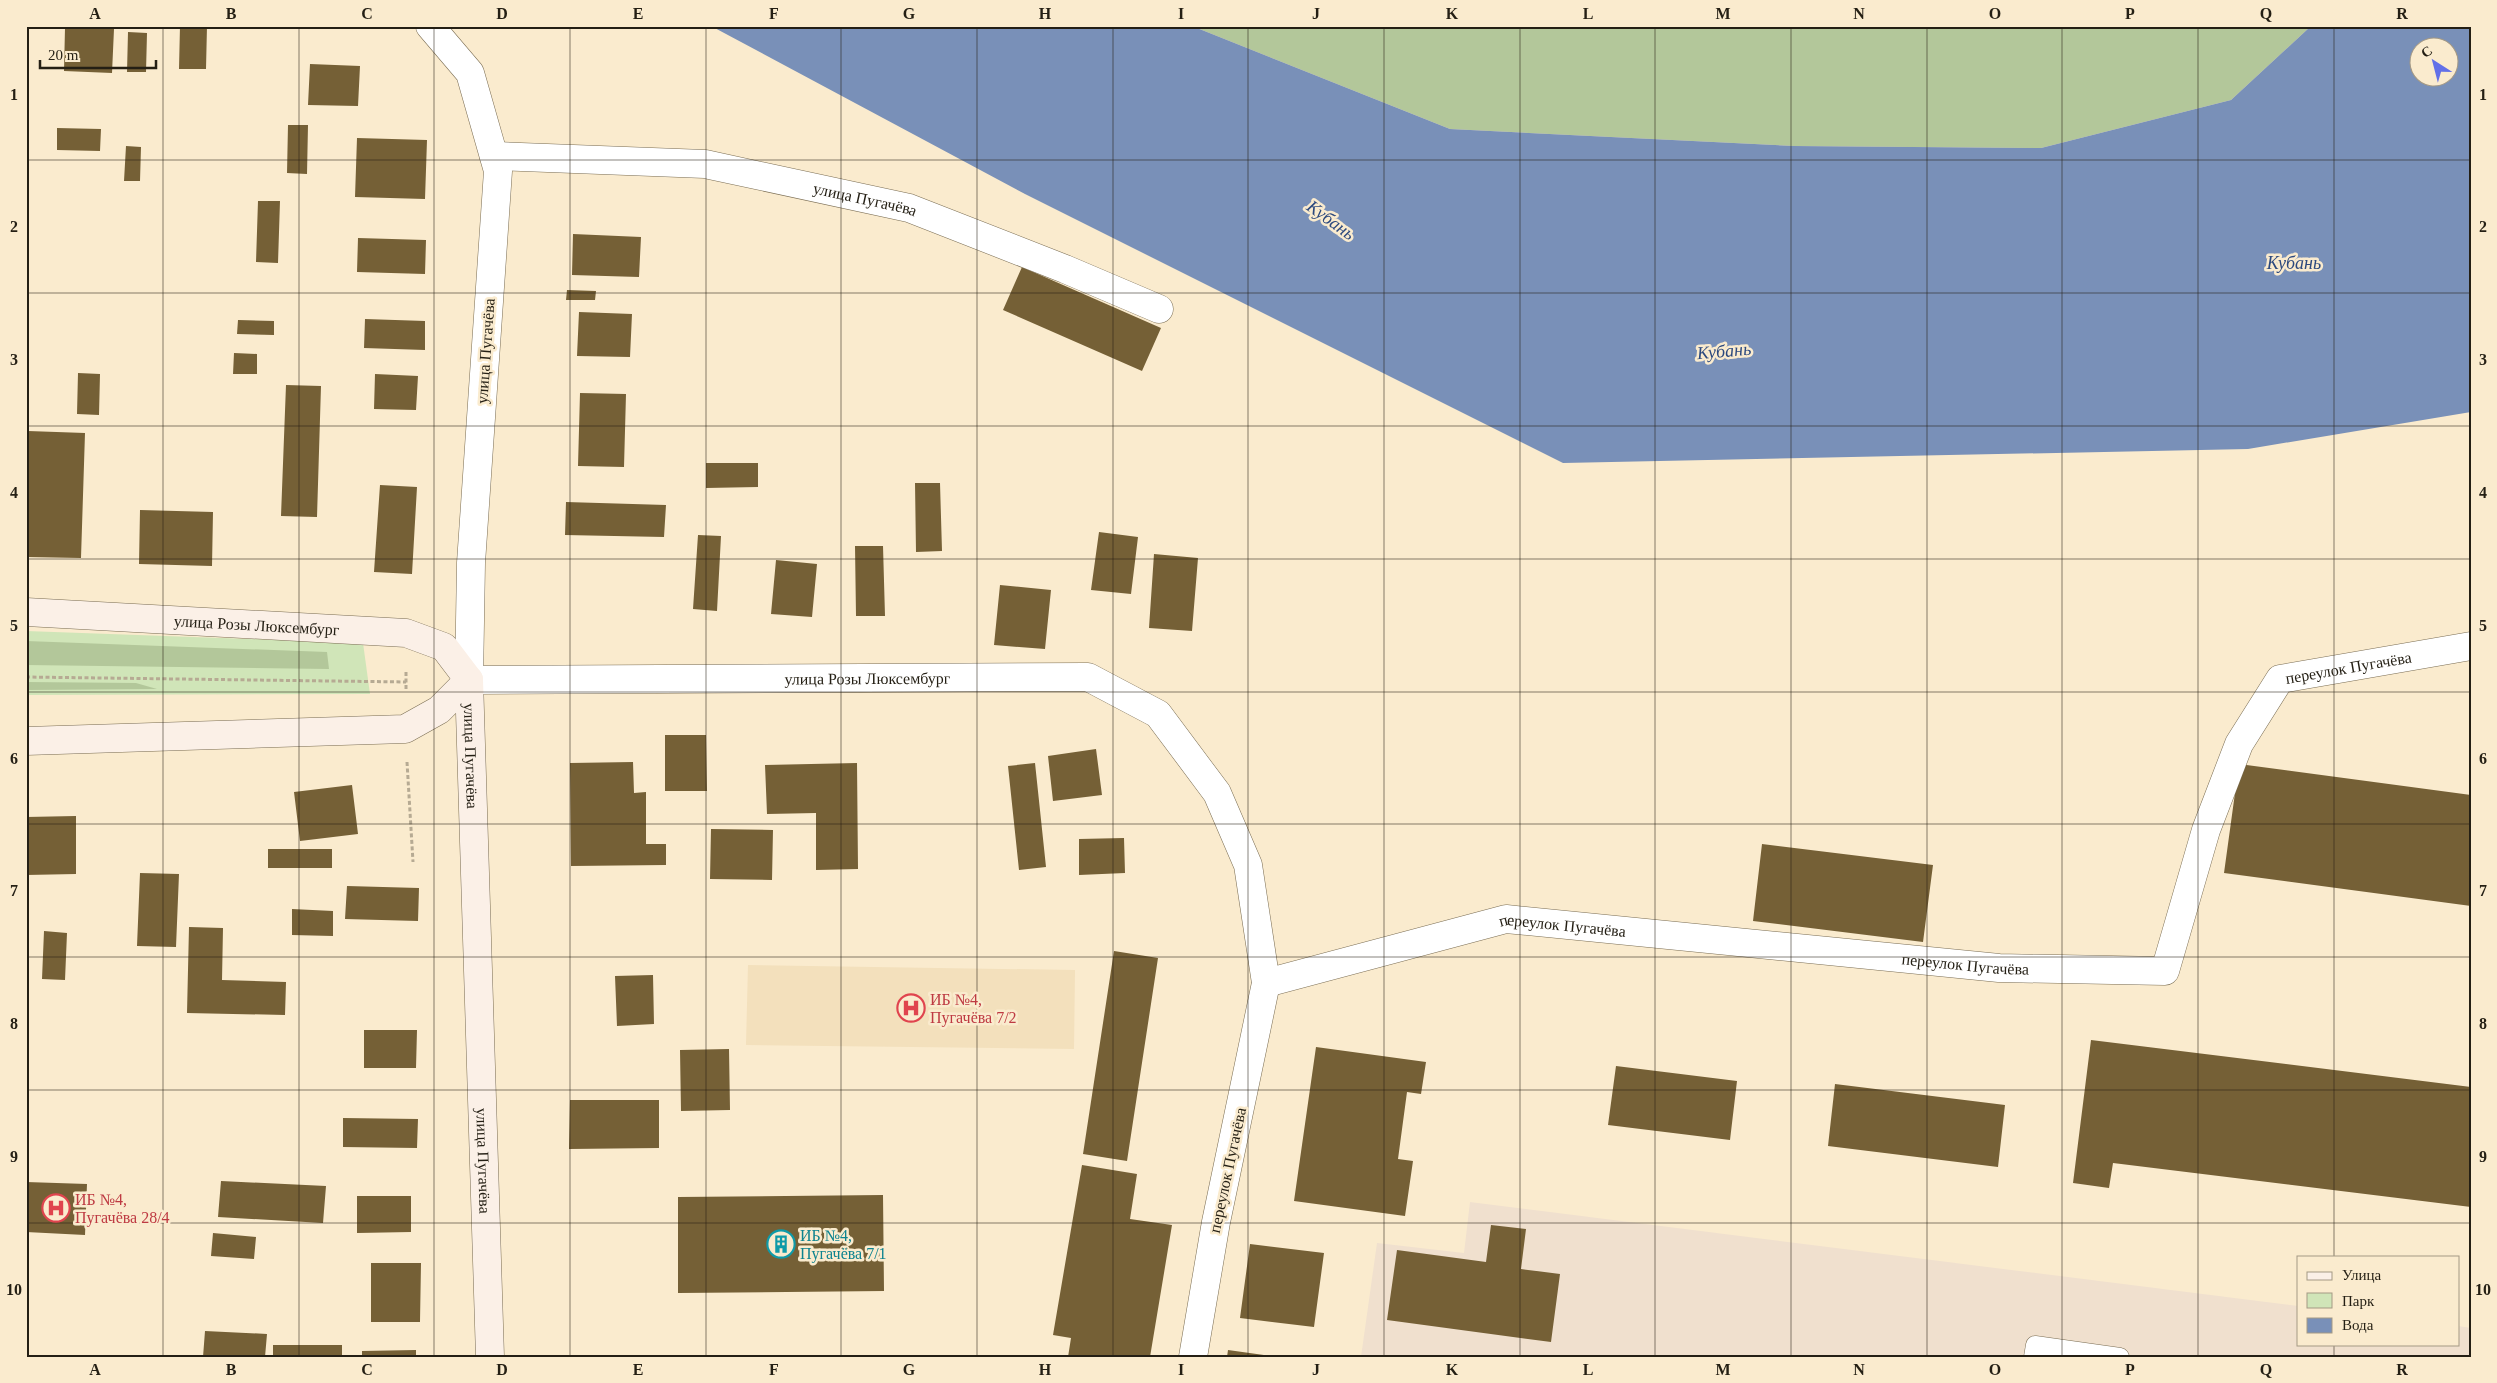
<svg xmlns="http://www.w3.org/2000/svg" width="2497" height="1383" font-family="Georgia,serif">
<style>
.built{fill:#f3e0bc}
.industrial{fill:#f0e0ce}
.green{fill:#d0e5b8}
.forest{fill:#b3c79a}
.water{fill:#7990b8;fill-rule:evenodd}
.building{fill:#756036}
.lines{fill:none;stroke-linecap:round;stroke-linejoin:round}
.service-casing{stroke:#7a6d53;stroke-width:19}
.minor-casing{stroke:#7a6d53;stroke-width:29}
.secondary-casing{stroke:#7a6d53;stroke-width:29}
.path{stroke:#b6aa93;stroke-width:3;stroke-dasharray:4 2.5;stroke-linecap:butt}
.service{stroke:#fff;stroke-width:18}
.minor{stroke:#fff;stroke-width:28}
.secondary{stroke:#fbf0e7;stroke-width:28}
.grid{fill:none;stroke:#241f14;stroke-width:1;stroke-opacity:0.55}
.labels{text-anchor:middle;stroke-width:5;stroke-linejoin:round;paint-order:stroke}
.street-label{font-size:16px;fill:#241f14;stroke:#faebce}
.health-label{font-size:16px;fill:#be3a42;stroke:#faebce;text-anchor:start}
.culture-label{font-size:16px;fill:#0d838f;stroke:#faebce;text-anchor:start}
.water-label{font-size:18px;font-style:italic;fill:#2c497e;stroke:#faebce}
.neatline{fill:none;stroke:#241f14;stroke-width:2}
.grid-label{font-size:16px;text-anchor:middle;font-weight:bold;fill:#241f14}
</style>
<rect width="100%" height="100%" fill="#faebce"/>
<path class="built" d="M 748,965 L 1075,970 L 1074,1049 L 746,1045 Z"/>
<path class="industrial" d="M 1470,1202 L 2298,1306 L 2298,1344 L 2458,1344 L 2458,1326 L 2471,1328 L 2471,1357 L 1361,1357 L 1377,1243 L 1464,1253 Z"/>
<path class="green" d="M 26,631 L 363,643 L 370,694 L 26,695 Z"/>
<path class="forest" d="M 1192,26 L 2311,26 L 2231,100 L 2041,148 L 1794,146 L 1450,129 Z
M 26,641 L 327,652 L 329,669 L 26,665 Z
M 26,682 L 136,683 L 157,689 L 26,690 Z"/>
<path class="water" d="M 711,26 L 1192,26 L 1450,129 L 1794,146 L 2041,148 L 2231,100 L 2311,26 L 2471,26 L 2471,412 L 2248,449 L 1563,463 L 1025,194 ZM 2420,48 L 2450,48 L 2450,78 L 2420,78 Z"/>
<path class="building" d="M 180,26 L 207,26 L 206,69 L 179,69 Z
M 65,28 L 114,29 L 112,73 L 64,71 Z
M 128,32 L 147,33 L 146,72 L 127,72 Z
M 310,64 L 360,66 L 358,106 L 308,105 Z
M 288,125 L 308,125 L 307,174 L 287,173 Z
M 57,128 L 101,129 L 100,151 L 57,150 Z
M 357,138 L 427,140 L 425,199 L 355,197 Z
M 126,146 L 141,147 L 140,181 L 124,181 Z
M 258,201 L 280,201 L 278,263 L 256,262 Z
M 573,234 L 641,237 L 639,277 L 572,275 Z
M 358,238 L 426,240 L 425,274 L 357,272 Z
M 1022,267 L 1161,328 L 1142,371 L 1003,310 Z
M 567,290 L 596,291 L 595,300 L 566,300 Z
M 579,312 L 632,314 L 630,357 L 577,356 Z
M 365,319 L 425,321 L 425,350 L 364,348 Z
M 238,320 L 274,321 L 274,335 L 237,334 Z
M 234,353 L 257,354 L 257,374 L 233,374 Z
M 78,373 L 100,374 L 99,415 L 77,414 Z
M 375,374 L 418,376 L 416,410 L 374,409 Z
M 286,385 L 321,386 L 317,517 L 281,516 Z
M 580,393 L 626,394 L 624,467 L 578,466 Z
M 28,431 L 85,433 L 81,558 L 26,557 Z
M 706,463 L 758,463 L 758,487 L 706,488 Z
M 915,483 L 940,483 L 942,551 L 916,552 Z
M 380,485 L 417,487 L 412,574 L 374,572 Z
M 566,502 L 666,505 L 664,537 L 565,535 Z
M 140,510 L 213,512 L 212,566 L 139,564 Z
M 1099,532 L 1138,537 L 1131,594 L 1091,590 Z
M 698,535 L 721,536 L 717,611 L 693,609 Z
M 855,546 L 883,546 L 885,616 L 856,616 Z
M 1154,554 L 1198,558 L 1192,631 L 1149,628 Z
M 776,560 L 817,564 L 812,617 L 771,614 Z
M 1000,585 L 1051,590 L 1045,649 L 994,645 Z
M 665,735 L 706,735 L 707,791 L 665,791 Z
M 1096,749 L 1102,795 L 1053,801 L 1048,756 Z
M 633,762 L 634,793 L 646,792 L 646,844 L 666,844 L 666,865 L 571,866 L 570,763 Z
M 857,763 L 858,869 L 816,870 L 816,813 L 767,814 L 765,765 Z
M 1035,763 L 1046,867 L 1019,870 L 1008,766 Z
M 2239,764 L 2471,795 L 2471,906 L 2224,873 Z
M 352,785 L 358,834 L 300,841 L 294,792 Z
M 76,816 L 76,874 L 26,875 L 26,817 Z
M 711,829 L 773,830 L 772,880 L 710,879 Z
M 1124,838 L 1125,873 L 1079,875 L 1079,839 Z
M 1762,844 L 1933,865 L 1923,942 L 1753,921 Z
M 268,849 L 332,849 L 332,868 L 268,868 Z
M 140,873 L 179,874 L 176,947 L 137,946 Z
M 347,886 L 419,888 L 418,921 L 345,919 Z
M 292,909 L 333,911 L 333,936 L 292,935 Z
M 189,927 L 223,928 L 222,980 L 286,982 L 285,1015 L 187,1013 Z
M 44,931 L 67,933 L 65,980 L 42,979 Z
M 1114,951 L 1158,958 L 1127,1161 L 1083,1154 Z
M 653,975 L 654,1024 L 617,1026 L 615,976 Z
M 364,1030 L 417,1030 L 416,1068 L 364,1068 Z
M 2091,1040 L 2471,1087 L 2471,1207 L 2113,1163 L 2109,1188 L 2073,1183 Z
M 1316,1047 L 1426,1062 L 1421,1094 L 1407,1092 L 1398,1159 L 1413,1161 L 1405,1216 L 1294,1201 Z
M 729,1049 L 730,1110 L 681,1111 L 680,1050 Z
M 1616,1066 L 1737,1081 L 1730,1140 L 1608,1125 Z
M 1835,1084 L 2005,1105 L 1998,1167 L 1828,1146 Z
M 570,1100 L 659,1100 L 659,1148 L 569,1149 Z
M 343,1118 L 418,1119 L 417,1148 L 343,1147 Z
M 1082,1165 L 1137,1174 L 1130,1219 L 1172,1225 L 1150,1357 L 1068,1357 L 1071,1338 L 1053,1335 Z
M 221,1181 L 326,1186 L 323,1223 L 218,1217 Z
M 26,1182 L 87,1184 L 85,1235 L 26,1232 Z
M 883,1195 L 884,1291 L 678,1293 L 678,1197 Z
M 357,1196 L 411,1196 L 411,1232 L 357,1233 Z
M 1491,1225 L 1526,1229 L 1521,1269 L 1560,1274 L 1551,1342 L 1387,1320 L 1397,1250 L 1486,1262 Z
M 213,1233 L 256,1237 L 254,1259 L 211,1256 Z
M 1250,1244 L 1324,1253 L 1314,1327 L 1240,1318 Z
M 371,1263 L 421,1263 L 420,1322 L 371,1322 Z
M 205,1331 L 267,1334 L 265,1357 L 203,1357 Z
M 273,1345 L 342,1345 L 342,1357 L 273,1357 Z
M 416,1350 L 416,1357 L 362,1357 L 362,1351 Z
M 1228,1350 L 1271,1356 L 1270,1357 L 1227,1357 Z"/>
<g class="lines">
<g class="service-casing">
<path id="service" d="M 2033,1357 L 2035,1345 L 2120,1357"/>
</g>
<g class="minor-casing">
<g id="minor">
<path id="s1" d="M 430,26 L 470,73 L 498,171 L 471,563 L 469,680 L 1088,677 L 1158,714 L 1217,793 L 1248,865 L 1266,983 L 1216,1222 L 1193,1357"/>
<path id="s2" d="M 494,156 L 705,164 L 909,208 L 1065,269 L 1159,309"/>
<path id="s3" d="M 1266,983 L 1506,919 L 1999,968 L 2165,971 L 2206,830 L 2239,744 L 2280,679 L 2471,646"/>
</g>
</g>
<g class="secondary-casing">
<g id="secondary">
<path id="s4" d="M 26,612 L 406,633 L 444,647 L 469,680"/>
<path id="s5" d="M 469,680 L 490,1357"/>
<path d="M 26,741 L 405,729 L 439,710 L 469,680"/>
</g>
</g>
<path class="path" d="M 26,677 L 406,682
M 406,689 L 406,670
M 407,762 L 413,862"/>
<use href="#service" class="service"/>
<use href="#minor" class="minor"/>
<use href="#secondary" class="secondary"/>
</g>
<path class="grid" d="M 163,26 L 163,1357M 299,26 L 299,1357M 434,26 L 434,1357M 570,26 L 570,1357M 706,26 L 706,1357M 841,26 L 841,1357M 977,26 L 977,1357M 1113,26 L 1113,1357M 1248,26 L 1248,1357M 1384,26 L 1384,1357M 1520,26 L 1520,1357M 1655,26 L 1655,1357M 1791,26 L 1791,1357M 1927,26 L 1927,1357M 2062,26 L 2062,1357M 2198,26 L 2198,1357M 2334,26 L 2334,1257M 26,160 L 2471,160M 26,293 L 2471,293M 26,426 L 2471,426M 26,559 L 2471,559M 26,692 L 2471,692M 26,824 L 2471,824M 26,957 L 2471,957M 26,1090 L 2471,1090M 26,1223 L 2471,1223M 2334,1344 L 2334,1357"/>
<defs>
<g id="hospital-ring" transform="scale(1.4375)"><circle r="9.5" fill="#faebce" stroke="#e0444e" stroke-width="1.5"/><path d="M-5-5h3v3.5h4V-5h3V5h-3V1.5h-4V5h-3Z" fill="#e0444e"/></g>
<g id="building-ring" transform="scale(1.4375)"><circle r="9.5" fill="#faebce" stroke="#0f9aa8" stroke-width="1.5"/><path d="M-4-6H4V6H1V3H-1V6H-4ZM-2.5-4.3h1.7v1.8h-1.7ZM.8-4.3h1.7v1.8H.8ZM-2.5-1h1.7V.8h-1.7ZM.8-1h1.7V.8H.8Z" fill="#0f9aa8"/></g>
</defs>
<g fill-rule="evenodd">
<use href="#hospital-ring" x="911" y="1008"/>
<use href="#hospital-ring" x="56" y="1208"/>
<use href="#building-ring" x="781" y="1244"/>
</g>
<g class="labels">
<g class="street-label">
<text dy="6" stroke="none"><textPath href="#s2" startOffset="375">улица Пугачёва</textPath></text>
<text transform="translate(485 351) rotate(-86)" y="6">улица Пугачёва</text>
<text dy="6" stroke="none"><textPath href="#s4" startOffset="231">улица Розы Люксембург</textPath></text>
<text dy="6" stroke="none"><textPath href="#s3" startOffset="1295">переулок Пугачёва</textPath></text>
<text dy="6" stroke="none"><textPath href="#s1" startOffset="1072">улица Розы Люксембург</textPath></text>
<text dy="6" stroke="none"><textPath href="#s5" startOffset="76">улица Пугачёва</textPath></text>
<text dy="6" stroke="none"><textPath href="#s3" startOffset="305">переулок Пугачёва</textPath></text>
<text dy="6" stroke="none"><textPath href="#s3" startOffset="710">переулок Пугачёва</textPath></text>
<text dy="6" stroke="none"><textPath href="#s5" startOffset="481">улица Пугачёва</textPath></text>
<text transform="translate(1227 1170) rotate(-78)" y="6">переулок Пугачёва</text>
</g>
<g class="health-label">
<text x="930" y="1005">ИБ №4,<tspan x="930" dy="18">Пугачёва 7/2</tspan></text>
<text x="75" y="1205">ИБ №4,<tspan x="75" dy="18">Пугачёва 28/4</tspan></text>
</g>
<g class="culture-label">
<text x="800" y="1241">ИБ №4,<tspan x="800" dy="18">Пугачёва 7/1</tspan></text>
</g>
<g class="water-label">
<text transform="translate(1331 220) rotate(36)" y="6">Кубань</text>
<text x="2294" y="269">Кубань</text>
<text transform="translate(1724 351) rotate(-5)" y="6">Кубань</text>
</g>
</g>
<rect width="2497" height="1383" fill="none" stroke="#faebce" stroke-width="55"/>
<rect x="2297" y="1256" width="162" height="90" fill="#faebce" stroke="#a49984"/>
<rect x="2307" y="1272" width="25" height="8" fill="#fbf0e7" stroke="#a49984"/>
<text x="2342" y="1280" font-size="15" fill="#241f14">Улица</text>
<rect x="2307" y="1293" width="25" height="15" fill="#d0e5b8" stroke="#a49984"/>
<text x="2342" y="1306" font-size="15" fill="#241f14">Парк</text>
<rect x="2307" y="1318" width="25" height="15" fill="#7990b8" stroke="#a49984"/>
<text x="2342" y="1330" font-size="15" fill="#241f14">Вода</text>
<g transform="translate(2434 62) rotate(324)"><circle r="24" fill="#faebce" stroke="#a49984"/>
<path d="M0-4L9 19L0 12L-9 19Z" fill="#6270e8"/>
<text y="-8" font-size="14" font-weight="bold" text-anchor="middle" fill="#241f14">С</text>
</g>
<path d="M40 60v8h116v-8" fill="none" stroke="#241f14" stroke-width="2.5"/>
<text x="48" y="60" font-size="15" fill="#241f14" stroke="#faebce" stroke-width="4" paint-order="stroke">20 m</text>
<rect x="28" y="28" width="2442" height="1328" class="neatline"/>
<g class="grid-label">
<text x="95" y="19">A</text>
<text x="231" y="19">B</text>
<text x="367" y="19">C</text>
<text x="502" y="19">D</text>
<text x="638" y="19">E</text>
<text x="774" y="19">F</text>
<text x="909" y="19">G</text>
<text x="1045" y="19">H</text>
<text x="1181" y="19">I</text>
<text x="1316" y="19">J</text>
<text x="1452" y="19">K</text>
<text x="1588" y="19">L</text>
<text x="1723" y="19">M</text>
<text x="1859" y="19">N</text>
<text x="1995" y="19">O</text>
<text x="2130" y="19">P</text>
<text x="2266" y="19">Q</text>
<text x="2402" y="19">R</text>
<text x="14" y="100">1</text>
<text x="2483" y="100">1</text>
<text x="14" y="232">2</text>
<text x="2483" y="232">2</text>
<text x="14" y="365">3</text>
<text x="2483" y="365">3</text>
<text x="14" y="498">4</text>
<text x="2483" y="498">4</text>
<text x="14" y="631">5</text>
<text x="2483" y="631">5</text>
<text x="14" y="764">6</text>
<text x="2483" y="764">6</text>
<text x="14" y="896">7</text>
<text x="2483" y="896">7</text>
<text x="14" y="1029">8</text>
<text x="2483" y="1029">8</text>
<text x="14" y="1162">9</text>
<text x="2483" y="1162">9</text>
<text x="14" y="1295">10</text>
<text x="2483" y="1295">10</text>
<text x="95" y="1375">A</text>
<text x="231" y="1375">B</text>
<text x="367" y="1375">C</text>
<text x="502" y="1375">D</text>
<text x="638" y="1375">E</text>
<text x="774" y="1375">F</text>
<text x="909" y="1375">G</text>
<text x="1045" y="1375">H</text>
<text x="1181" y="1375">I</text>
<text x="1316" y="1375">J</text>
<text x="1452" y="1375">K</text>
<text x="1588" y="1375">L</text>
<text x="1723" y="1375">M</text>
<text x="1859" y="1375">N</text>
<text x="1995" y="1375">O</text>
<text x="2130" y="1375">P</text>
<text x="2266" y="1375">Q</text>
<text x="2402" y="1375">R</text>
</g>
</svg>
